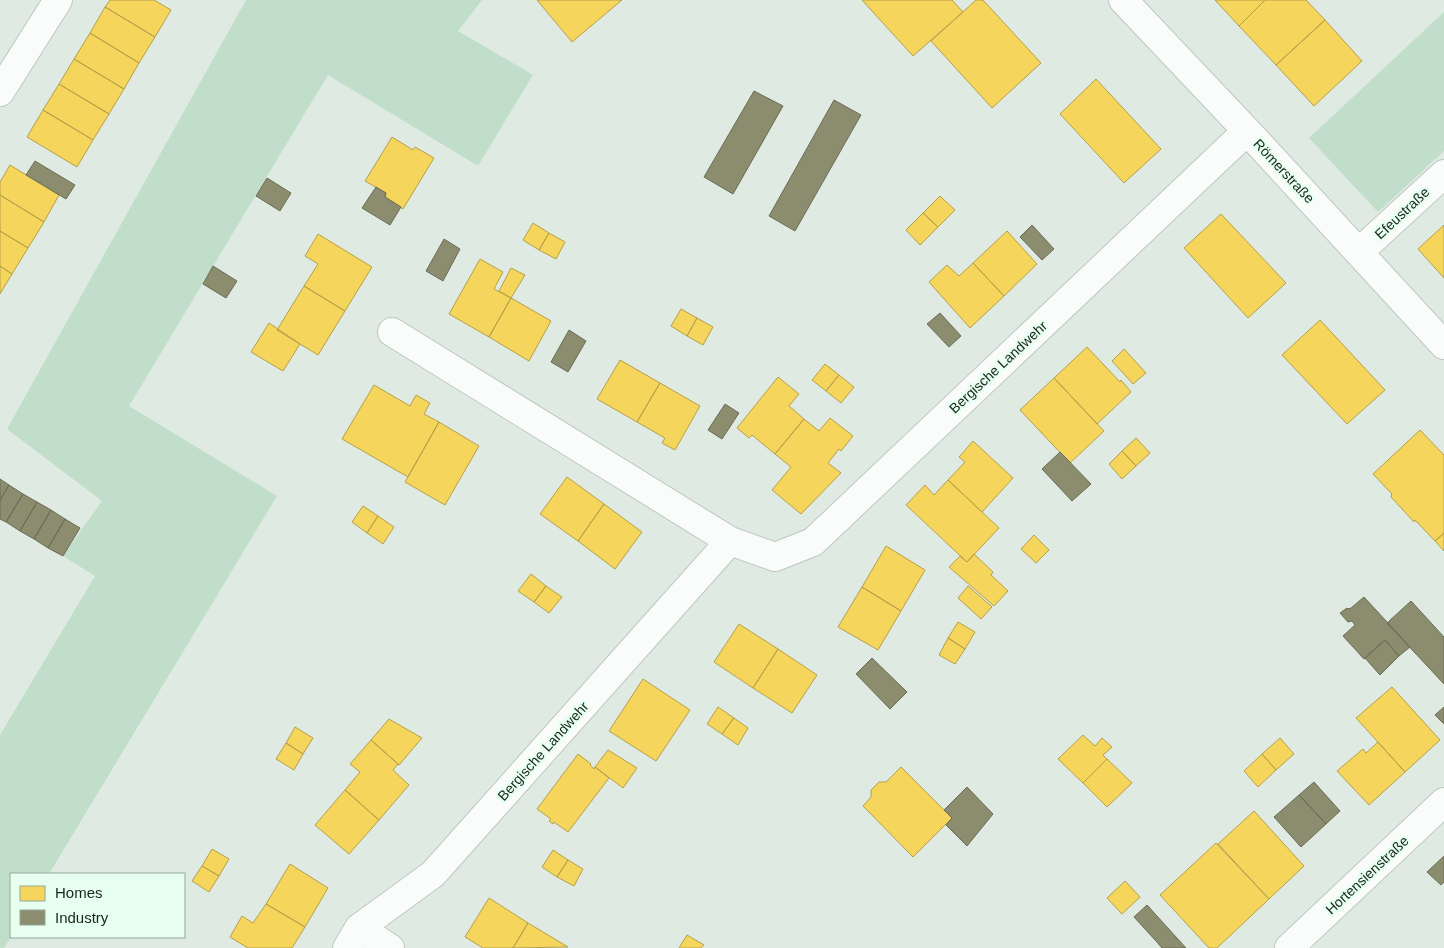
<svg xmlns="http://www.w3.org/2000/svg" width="1444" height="948" font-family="Arial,sans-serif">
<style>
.green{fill:#c0deca}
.homes{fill:#f6d55c;stroke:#b4a049}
.industry{fill:#8c8c6e;stroke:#6a6d56}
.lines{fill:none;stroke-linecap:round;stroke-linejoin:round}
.minor-casing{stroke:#bdc7c0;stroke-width:30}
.minor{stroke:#fafcfb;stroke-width:28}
.labels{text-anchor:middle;stroke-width:5;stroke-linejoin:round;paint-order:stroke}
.street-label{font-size:14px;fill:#1b241e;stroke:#e6ffee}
</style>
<rect width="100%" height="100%" fill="#dfebe2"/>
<path class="green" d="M 246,0 L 482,0 L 458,31 L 533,75 L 478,166 L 328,75 L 129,406 L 277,496 L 49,874 L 11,874 L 11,937 L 4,948 L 0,948 L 0,735 L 95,576 L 63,556 L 102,501 L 7,429 Z
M 1444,12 L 1444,151 L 1378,212 L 1309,138 Z"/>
<path class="homes" d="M 110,0 L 154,0 L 171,10 L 155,37 L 105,7 Z
M 537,0 L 622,0 L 572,42 Z
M 862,0 L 952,0 L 963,12 L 913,56 Z
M 976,0 L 983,0 L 1041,63 L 992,108 L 931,41 Z
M 1215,0 L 1265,0 L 1239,26 Z
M 1265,0 L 1306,0 L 1325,20 L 1276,65 L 1239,26 Z
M 105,7 L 155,37 L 139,63 L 90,33 Z
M 1325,20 L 1362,61 L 1314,106 L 1276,65 Z
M 90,33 L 139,63 L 124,89 L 74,59 Z
M 74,59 L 124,89 L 109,114 L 59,84 Z
M 1096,79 L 1161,149 L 1124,183 L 1060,114 Z
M 59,84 L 109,114 L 93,140 L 43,110 Z
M 43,110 L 93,140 L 77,167 L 27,137 Z
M 392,137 L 413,150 L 415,147 L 434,158 L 403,209 L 385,197 L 386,193 L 365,181 Z
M 10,165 L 59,195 L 44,222 L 0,195 L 0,182 Z
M 0,195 L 44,222 L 28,248 L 0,231 Z
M 940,196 L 955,210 L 938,227 L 923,213 Z
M 923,213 L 938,227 L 920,245 L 906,230 Z
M 1221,214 L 1286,283 L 1248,318 L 1184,248 Z
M 533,223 L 549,233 L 539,250 L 523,240 Z
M 1444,225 L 1444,278 L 1418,249 Z
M 0,231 L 28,248 L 12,274 L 0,266 Z
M 1007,231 L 1037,264 L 1004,296 L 973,263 Z
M 549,233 L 565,242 L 556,259 L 539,250 Z
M 318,234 L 372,267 L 345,311 L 304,286 L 318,264 L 305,256 Z
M 480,259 L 503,272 L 494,289 L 511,298 L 489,337 L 449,314 Z
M 973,263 L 1004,296 L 970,328 L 929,282 L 947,265 L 959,276 Z
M 0,266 L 12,274 L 0,294 Z
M 511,268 L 525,275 L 511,298 L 499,291 Z
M 304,286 L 345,311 L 318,355 L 277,330 Z
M 511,298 L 551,321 L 529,361 L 489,337 Z
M 681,309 L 697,318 L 687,336 L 671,326 Z
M 697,318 L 713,327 L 703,345 L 687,336 Z
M 1320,320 L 1385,390 L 1347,424 L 1282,355 Z
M 269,323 L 300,344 L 283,371 L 251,352 Z
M 1087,347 L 1120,382 L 1121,380 L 1131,392 L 1097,424 L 1054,378 Z
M 1124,349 L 1146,373 L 1133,384 L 1112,361 Z
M 620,360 L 660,383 L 637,422 L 597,399 Z
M 825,364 L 839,375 L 826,391 L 812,380 Z
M 839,375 L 854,387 L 841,403 L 826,391 Z
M 778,377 L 799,394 L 789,406 L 804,419 L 775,454 L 752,435 L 749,438 L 737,428 Z
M 1054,378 L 1104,431 L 1070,463 L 1020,410 Z
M 660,383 L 700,406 L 675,450 L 662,443 L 665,438 L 637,422 Z
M 374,385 L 410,406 L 416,395 L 430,403 L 424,414 L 439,422 L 408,477 L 342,439 Z
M 830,418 L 853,436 L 841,451 L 839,449 L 828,463 L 841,473 L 801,514 L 772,490 L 791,467 L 775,454 L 804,419 L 819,431 Z
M 439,422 L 479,446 L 445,505 L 405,482 Z
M 1420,430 L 1444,455 L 1444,533 L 1435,541 L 1415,520 L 1414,522 L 1391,497 L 1392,494 L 1373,474 Z
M 1136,438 L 1150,453 L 1136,466 L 1122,451 Z
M 973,441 L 1013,478 L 982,512 L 948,480 L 965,462 L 959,457 Z
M 1122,451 L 1136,466 L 1122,479 L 1109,464 Z
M 567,477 L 604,504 L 578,541 L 540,514 Z
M 948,480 L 999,528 L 967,562 L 906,505 L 925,485 L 934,495 Z
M 604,504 L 642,532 L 615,569 L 578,541 Z
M 363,506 L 378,516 L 367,533 L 352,522 Z
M 378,516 L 394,527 L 383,544 L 367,533 Z
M 1444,533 L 1444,551 L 1435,541 Z
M 1034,535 L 1049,550 L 1036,563 L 1021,549 Z
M 886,546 L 925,570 L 901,611 L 862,587 Z
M 974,554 L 993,572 L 991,575 L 1008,591 L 994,606 L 949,567 L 960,556 L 967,562 Z
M 531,574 L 546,586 L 534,602 L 518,591 Z
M 546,586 L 562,597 L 549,613 L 534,602 Z
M 968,586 L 992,607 L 981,619 L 958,598 Z
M 862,587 L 901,611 L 878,650 L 838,627 Z
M 958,622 L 975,632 L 965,649 L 948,638 Z
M 739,624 L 778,649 L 753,688 L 714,662 Z
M 948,638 L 965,649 L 955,664 L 939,655 Z
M 778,649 L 817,675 L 792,713 L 753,688 Z
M 643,679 L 690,710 L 656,761 L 609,731 Z
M 1392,687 L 1440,740 L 1405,772 L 1356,718 Z
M 718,707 L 734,718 L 722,734 L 707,724 Z
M 734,718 L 748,728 L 738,745 L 722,734 Z
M 389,719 L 422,738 L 399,765 L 371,740 Z
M 295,727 L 313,738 L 303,754 L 286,743 Z
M 1083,735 L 1095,746 L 1102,738 L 1112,747 L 1103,755 L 1107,759 L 1083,783 L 1058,759 Z
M 1280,738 L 1294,754 L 1276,770 L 1262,754 Z
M 371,740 L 398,764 L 393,770 L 409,785 L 379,820 L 345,790 L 360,772 L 350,764 Z
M 1378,742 L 1405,772 L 1369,805 L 1337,771 L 1363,749 L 1366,753 Z
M 286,743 L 303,754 L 294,770 L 276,759 Z
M 608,750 L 637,768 L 623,788 L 595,767 Z
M 578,754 L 591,764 L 590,765 L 594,769 L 595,767 L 609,778 L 568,832 L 554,822 L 553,824 L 549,821 L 551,819 L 537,809 Z
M 1262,754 L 1276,770 L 1258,787 L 1244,771 Z
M 1107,759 L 1132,783 L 1107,807 L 1083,783 Z
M 901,767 L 952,818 L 913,857 L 863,806 L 871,797 L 871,790 L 879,782 L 886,782 Z
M 345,790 L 379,820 L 349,854 L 315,825 Z
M 1254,811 L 1304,866 L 1269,899 L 1218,844 Z
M 1216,843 L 1269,899 L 1217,948 L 1209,948 L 1160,895 Z
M 212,849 L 229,859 L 219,876 L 202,866 Z
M 553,850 L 568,860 L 557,877 L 542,867 Z
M 568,860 L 583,869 L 574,886 L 557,877 Z
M 290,864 L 328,888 L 305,927 L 266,904 Z
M 202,866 L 219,876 L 209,892 L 192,881 Z
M 1125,881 L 1140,897 L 1122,914 L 1107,898 Z
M 489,898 L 528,923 L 513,948 L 483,948 L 465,937 Z
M 266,904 L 305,927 L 292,948 L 248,948 L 230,937 L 242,916 L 253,923 Z
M 528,923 L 568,947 L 513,948 Z
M 687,935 L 704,945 L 701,948 L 679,948 Z"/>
<path class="industry" d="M 754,91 L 783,106 L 733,194 L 704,177 Z
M 834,100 L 861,115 L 795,231 L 769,216 Z
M 35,161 L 75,185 L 66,199 L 26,175 Z
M 267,178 L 291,193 L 280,211 L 256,196 Z
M 376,187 L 386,193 L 385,197 L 401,207 L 390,225 L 362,208 Z
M 1032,225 L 1054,249 L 1042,260 L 1020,237 Z
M 444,239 L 460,249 L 443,281 L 426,271 Z
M 213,266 L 237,281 L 226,298 L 203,284 Z
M 940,313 L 961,336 L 949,347 L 927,324 Z
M 569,330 L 586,341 L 568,372 L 551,362 Z
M 725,404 L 739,413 L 722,439 L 708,430 Z
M 1060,452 L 1091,484 L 1072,501 L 1042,469 Z
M 0,479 L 9,485 L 0,500 Z
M 9,485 L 23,494 L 6,522 L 0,519 L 0,500 Z
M 23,494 L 37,502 L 20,531 L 6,522 Z
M 37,502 L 51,510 L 34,539 L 20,531 Z
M 51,510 L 65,519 L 48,548 L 34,539 Z
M 65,519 L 80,528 L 63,556 L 48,548 Z
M 1364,597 L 1410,647 L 1399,656 L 1385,640 L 1364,659 L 1343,636 L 1355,625 L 1352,621 L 1348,622 L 1340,613 L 1347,608 L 1348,609 L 1351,608 Z
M 1411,601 L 1444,637 L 1444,684 L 1387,623 Z
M 1385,640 L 1399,656 L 1380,675 L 1365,658 Z
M 872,658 L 907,692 L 890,709 L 856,674 Z
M 1444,707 L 1444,724 L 1435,715 Z
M 1314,782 L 1340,811 L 1326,824 L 1299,795 Z
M 967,787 L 993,814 L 967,846 L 946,825 L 952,818 L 944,810 Z
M 1299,795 L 1326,824 L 1301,847 L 1274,817 Z
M 1444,856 L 1444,882 L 1441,885 L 1427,872 Z
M 1147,905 L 1186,948 L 1162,948 L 1156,941 L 1134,917 Z"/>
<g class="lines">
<g class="minor-casing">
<path id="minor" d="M 1123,0 L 1247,131 L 1444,345
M 0,92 L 58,0
M 1359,252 L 1444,174
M 392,332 L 730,541
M 359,928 L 390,948
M 347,948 L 359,928 L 433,874 L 730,541 L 775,557 L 813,542 L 1247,131
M 1289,948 L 1444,802"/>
</g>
<use href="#minor" class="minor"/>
</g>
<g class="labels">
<g class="street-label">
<text transform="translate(1284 171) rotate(47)" y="5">Römerstraße</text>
<text transform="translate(1402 213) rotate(-43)" y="5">Efeustraße</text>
<text transform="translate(998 367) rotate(-43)" y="5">Bergische Landwehr</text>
<text transform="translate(543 751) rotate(-48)" y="5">Bergische Landwehr</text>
<text transform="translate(1367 875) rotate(-43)" y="5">Hortensienstraße</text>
</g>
</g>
<rect x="10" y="873" width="175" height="65" fill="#e6ffee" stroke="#95a79b"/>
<rect x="20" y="886" width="25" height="15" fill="#f6d55c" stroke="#95a79b"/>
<text x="55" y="898" font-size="15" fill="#1b241e">Homes</text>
<rect x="20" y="910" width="25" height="15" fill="#8c8c6e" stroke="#95a79b"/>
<text x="55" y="923" font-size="15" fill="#1b241e">Industry</text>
</svg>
